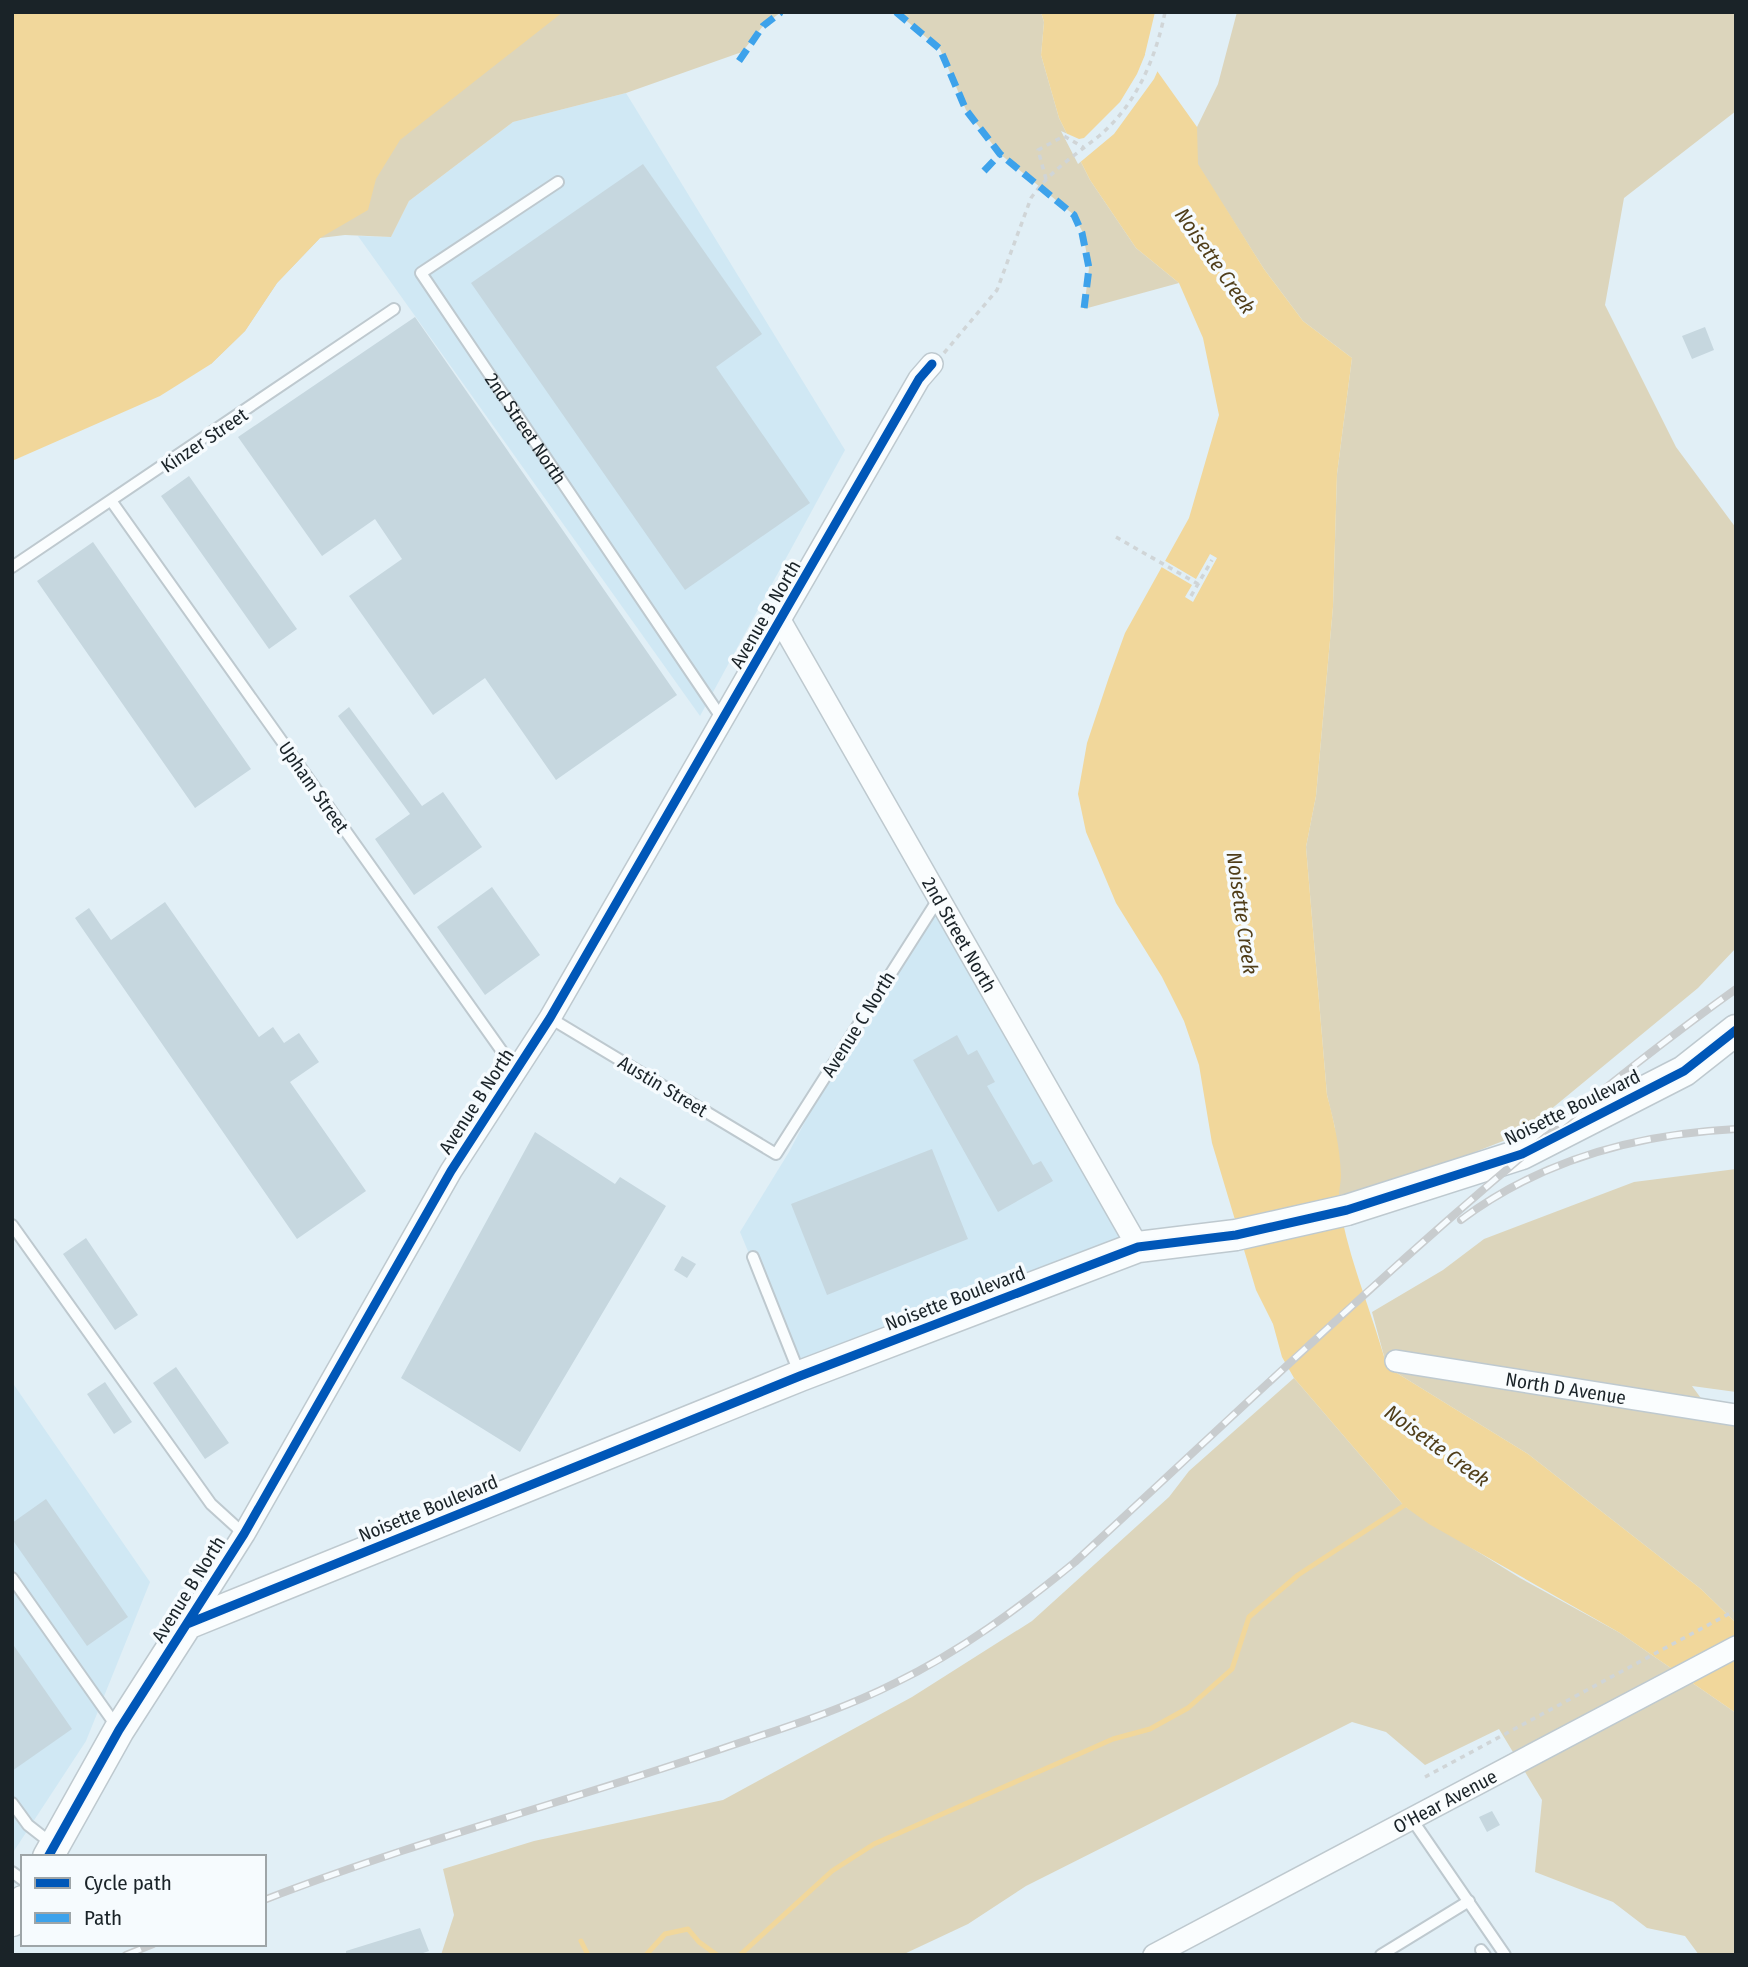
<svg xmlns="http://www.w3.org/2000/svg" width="1748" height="1967" font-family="'Fira Sans Condensed',sans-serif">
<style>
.built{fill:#d0e8f4}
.green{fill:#dcd5bc}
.water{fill:#f1d79b}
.pier{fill:#e1eff6}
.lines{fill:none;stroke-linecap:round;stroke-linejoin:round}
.stream{stroke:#f1d79b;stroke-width:5}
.building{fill:#c6d7df}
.lane-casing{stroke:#bec9cf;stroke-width:14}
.street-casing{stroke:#bec9cf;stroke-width:24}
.secondary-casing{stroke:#bec9cf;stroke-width:33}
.path{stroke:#d0d5d7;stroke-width:3.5;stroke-dasharray:5 5;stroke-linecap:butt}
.lane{stroke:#fafdfe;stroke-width:10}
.street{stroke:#fafdfe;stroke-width:21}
.secondary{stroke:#fafdfe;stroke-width:30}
.rail-casing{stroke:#c8ccce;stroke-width:8}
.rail{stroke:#f6fbfe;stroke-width:5;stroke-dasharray:16;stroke-linecap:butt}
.quiet{stroke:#3da2eb;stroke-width:7;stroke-dasharray:14 7;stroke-linecap:butt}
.cycleway-casing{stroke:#f6fbfe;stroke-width:13}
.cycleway{stroke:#0057b8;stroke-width:9}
.labels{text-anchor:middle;stroke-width:7;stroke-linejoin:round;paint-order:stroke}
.street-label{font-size:19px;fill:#1a2328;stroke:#f6fbfe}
.water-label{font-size:21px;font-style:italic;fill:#503e19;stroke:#f6fbfe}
</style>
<rect width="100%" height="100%" fill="#e1eff6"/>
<path class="built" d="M 626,93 L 845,450 L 700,716 L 358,236 L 391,237 L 409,201 L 513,122 Z
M 940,896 L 1138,1247 L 800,1376 L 740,1232 L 789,1152 L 849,1038 Z
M 12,1382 L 150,1582 L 86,1741 L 12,1854 Z"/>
<path class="green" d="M 528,12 L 781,12 L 763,26 L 742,52 L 626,93 L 513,122 L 409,201 L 391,237 L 345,235 L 320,238 L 277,283 L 245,331 L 211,364 L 222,305 Z
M 896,12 L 1041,12 L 1044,22 L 1041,55 L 1059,118 L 1090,180 L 1136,248 L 1179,283 L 1084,309 L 1089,268 L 1083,233 L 1074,215 L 1000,154 L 966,110 L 940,49 Z
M 1237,12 L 1736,12 L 1736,111 L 1624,198 L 1605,305 L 1676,447 L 1736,528 L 1736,948 L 1698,988 L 1521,1134 L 1396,1183 L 1338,1198 L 1335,1128 L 1327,1095 L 1306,847 L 1316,796 L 1333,607 L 1337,474 L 1352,358 L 1303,321 L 1264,269 L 1197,164 L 1197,127 L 1218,84 Z
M 1736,1169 L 1736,1392 L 1692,1386 L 1714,1416 L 1736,1422 L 1736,1623 L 1701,1589 L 1528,1454 L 1387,1367 L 1372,1312 L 1443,1270 L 1484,1239 L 1634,1182 Z
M 1294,1378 L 1404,1506 L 1520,1578 L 1620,1633 L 1736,1713 L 1736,1955 L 1699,1955 L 1685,1936 L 1647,1928 L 1613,1902 L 1535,1872 L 1542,1800 L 1499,1729 L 1425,1765 L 1386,1732 L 1352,1722 L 1026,1886 L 968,1924 L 902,1955 L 441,1955 L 454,1915 L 443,1869 L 534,1841 L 723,1800 L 912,1697 L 1032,1621 L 1169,1497 L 1189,1471 Z"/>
<path class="water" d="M 12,12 L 563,12 L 400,140 L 376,179 L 368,210 L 320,238 L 277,283 L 245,331 L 211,364 L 160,396 L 12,461 Z
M 1041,12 L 1155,12 L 1145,54 L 1197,127 L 1198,164 L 1264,269 L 1303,321 L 1352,358 L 1337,474 L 1333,607 L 1316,796 L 1306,847 L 1327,1095 C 1334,1121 1340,1148 1341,1175 C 1341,1184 1338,1193 1339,1202 C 1348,1259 1372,1312 1387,1367 L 1528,1454 L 1701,1589 L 1736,1623 L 1736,1713 L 1620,1633 L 1429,1524 L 1404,1506 L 1294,1378 L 1282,1357 L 1273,1324 L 1256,1290 L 1212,1143 L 1199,1065 L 1184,1021 L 1162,977 L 1116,903 L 1086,832 L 1078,794 L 1087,743 L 1109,677 L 1125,633 L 1189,518 L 1219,415 L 1203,338 L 1179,283 L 1136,248 L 1090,180 L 1059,118 L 1041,55 L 1044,22 Z"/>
<path class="pier" d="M 1156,12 L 1158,12 L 1158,18 L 1149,54 L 1159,68 L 1154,79 L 1114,134 L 1078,164 L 1061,131 L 1079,139 L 1084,138 L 1120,102 L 1137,74 L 1147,50 Z
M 1210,554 L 1217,558 L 1193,602 L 1185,597 L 1192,585 L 1158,565 L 1162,559 L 1196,579 Z"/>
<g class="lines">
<path class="stream" d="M 581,1941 L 588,1955
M 646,1955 L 665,1934 L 688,1929 L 699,1942 L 717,1955
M 740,1955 L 832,1871 L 874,1844 L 1113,1739 L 1150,1729 L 1188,1708 L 1232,1669 L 1249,1617 L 1298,1575 L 1408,1503"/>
</g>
<path class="building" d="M 643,164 L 762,334 L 716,367 L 810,503 L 685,590 L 471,283 Z
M 415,317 L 677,695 L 556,780 L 485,678 L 433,715 L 349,596 L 402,559 L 375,519 L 322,556 L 238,437 Z
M 1705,327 L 1714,350 L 1692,359 L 1682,336 Z
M 189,476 L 297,629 L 269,649 L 161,496 Z
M 93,542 L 251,769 L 195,808 L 37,581 Z
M 349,707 L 422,806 L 443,792 L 482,847 L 414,895 L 375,839 L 410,814 L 338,716 Z
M 492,887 L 540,955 L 485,995 L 437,927 Z
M 165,902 L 259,1037 L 273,1027 L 284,1043 L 299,1033 L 319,1062 L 290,1082 L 366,1191 L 297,1239 L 75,918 L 89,908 L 111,940 Z
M 957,1035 L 968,1055 L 977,1050 L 995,1082 L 987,1086 L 1033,1165 L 1041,1161 L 1053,1181 L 998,1212 L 913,1060 Z
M 535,1132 L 615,1184 L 620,1177 L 666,1206 L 520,1452 L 401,1378 Z
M 932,1149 L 968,1239 L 827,1295 L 791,1204 Z
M 86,1238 L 138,1315 L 115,1330 L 63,1254 Z
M 682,1256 L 696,1264 L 687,1278 L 674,1270 Z
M 176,1367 L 229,1443 L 205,1459 L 153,1383 Z
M 105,1382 L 132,1422 L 114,1434 L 87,1394 Z
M 46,1499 L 128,1617 L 87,1646 L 12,1539 L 12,1523 Z
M 12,1643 L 72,1729 L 12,1771 Z
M 1492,1811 L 1500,1825 L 1487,1832 L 1479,1817 Z
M 420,1928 L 429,1951 L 417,1955 L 346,1955 L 346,1951 Z"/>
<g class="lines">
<g class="lane-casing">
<g id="lane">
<path id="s1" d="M 558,182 L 421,273 L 723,720"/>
<path d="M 112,502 L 516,1071"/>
<path d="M 12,567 L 394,309"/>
<path d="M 550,1018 L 776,1154 L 939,898"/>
<path d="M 12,1225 L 211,1504 L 244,1534"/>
<path d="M 753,1257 L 800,1375"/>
<path d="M 12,1578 L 117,1727"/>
<path d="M 12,1803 L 28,1825 L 51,1843"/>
<path d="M 1411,1818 L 1505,1955"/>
<path d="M 12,1872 L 23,1880"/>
<path d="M 1481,1950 L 1485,1955"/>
<path d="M 1381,1955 L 1469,1901"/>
</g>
</g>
<g class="street-casing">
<g id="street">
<path id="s2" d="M 781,622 L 1138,1247"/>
<path id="s3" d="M 1396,1361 L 1736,1415"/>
<path d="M 187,1624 L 244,1534 L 451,1171 L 550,1018 L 919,379 L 932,364"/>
<path id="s4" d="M 1154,1955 L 1736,1647"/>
</g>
</g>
<g class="secondary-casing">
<path id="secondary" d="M 48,1857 L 119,1730 L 187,1624 L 800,1376 L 1138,1247 L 1236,1235 L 1347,1210 L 1522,1154 L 1684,1071 L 1736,1030
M 12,1921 L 23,1901"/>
</g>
<path class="path" d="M 1046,179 L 1038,150 L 1064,136 L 1083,147
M 944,353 L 997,290 L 1031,198 C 1050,171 1074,156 1099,136 C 1136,105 1156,58 1165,12
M 1116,537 L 1198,584
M 1191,596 L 1212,560
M 1425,1777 L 1736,1610"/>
<use href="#lane" class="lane"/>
<use href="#street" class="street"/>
<use href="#secondary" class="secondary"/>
<g class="rail-casing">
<path id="rail" d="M 1461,1220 C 1541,1160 1637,1134 1736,1129
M 264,1900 C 416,1841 573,1800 727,1747 C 783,1728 842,1710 895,1683 C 961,1651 1019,1608 1075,1562 C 1289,1365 1499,1159 1736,989
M 126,1955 L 153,1944"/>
</g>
<use href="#rail" class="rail"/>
<path class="quiet" d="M 896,12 L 940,49 L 966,110 L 1000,154 L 1074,215 L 1082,233 L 1089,268 L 1084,309
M 739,61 L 763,26 L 781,12
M 984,171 L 1000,154"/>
<g class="cycleway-casing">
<path id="cycleway" d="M 187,1624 L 800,1376 L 1138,1247 L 1236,1235 L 1347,1210 L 1522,1154 L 1684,1071 L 1736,1030
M 48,1857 L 119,1730 L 244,1534 L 451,1171 L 550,1018 L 919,379 L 932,364"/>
</g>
<use href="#cycleway" class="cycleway"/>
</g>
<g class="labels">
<g class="street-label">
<text dy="7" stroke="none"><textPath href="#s1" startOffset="352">2nd Street North</textPath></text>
<text transform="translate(204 440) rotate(-34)" y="7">Kinzer Street</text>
<text transform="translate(765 614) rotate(-60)" y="7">Avenue B North</text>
<text transform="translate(314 787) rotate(55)" y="7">Upham Street</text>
<text dy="7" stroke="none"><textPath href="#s2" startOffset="360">2nd Street North</textPath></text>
<text transform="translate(858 1024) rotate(-58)" y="7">Avenue C North</text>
<text transform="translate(663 1086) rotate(31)" y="7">Austin Street</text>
<text transform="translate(476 1101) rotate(-57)" y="7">Avenue B North</text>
<text transform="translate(1572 1107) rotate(-26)" y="7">Noisette Boulevard</text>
<text transform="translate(955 1298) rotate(-21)" y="7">Noisette Boulevard</text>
<text dy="7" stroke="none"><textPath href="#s3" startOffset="172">North D Avenue</textPath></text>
<text transform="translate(428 1508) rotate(-22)" y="7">Noisette Boulevard</text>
<text transform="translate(188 1589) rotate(-58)" y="7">Avenue B North</text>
<text dy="7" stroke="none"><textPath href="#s4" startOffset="329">O'Hear Avenue</textPath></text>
</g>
<g class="water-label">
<text transform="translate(1215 261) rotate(55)" y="7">Noisette Creek</text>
<text transform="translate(1242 913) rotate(82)" y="7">Noisette Creek</text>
<text transform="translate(1437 1446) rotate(36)" y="7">Noisette Creek</text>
</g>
</g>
<rect width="1748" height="1967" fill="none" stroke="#1a2328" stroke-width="28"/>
<rect x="21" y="1855" width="245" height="91" fill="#f6fbfe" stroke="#9ea5a8" stroke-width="2"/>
<rect x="35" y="1878" width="35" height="10" fill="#0057b8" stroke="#9ea5a8" stroke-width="2"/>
<text x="84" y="1890" font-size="21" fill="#1a2328">Cycle path</text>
<rect x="35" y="1913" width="35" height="10" fill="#3da2eb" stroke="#9ea5a8" stroke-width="2"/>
<text x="84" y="1925" font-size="21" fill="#1a2328">Path</text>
</svg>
